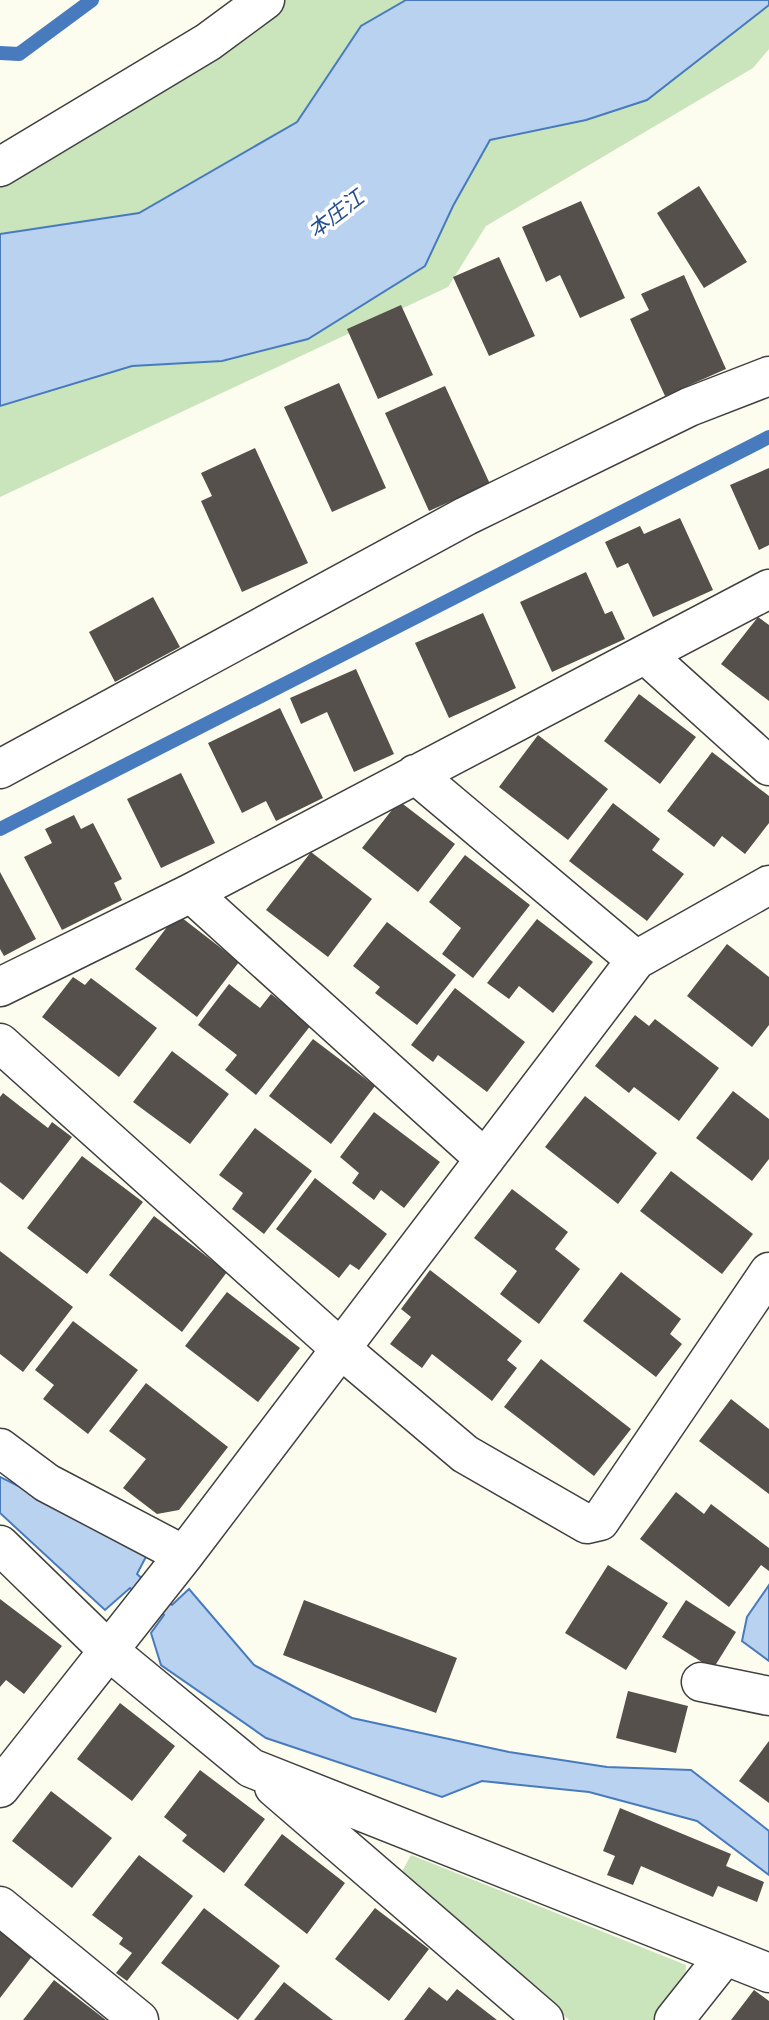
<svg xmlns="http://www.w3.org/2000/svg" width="769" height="2020" font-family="'Libre Baskerville','Noto Sans JP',serif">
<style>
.green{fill:#cae4bc}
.water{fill:#b9d2ef;stroke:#487bbe;stroke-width:2}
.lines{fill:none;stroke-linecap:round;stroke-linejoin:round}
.stream{stroke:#487bbe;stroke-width:14}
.building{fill:#55504b}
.minor-casing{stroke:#404040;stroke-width:41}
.minor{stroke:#fff;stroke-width:38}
.labels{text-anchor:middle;stroke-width:7;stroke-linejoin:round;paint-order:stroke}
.water-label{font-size:21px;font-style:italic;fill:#244f91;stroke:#fff}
</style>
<rect width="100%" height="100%" fill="#fdfdef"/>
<path class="green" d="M 237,0 L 406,0 L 361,26 L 297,122 L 139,213 L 0,234 L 0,149 Z
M 769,5 L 769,49 L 753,68 L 486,226 L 448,287 L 0,497 L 0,406 L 132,366 L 222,361 L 425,266 L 453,206 L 490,140 L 586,120 L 647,100 Z
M 411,1855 L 686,1965 L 685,1984 L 657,2020 L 569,2020 L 399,1877 Z"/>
<path class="water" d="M 406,0 L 769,0 L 769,5 L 647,100 L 586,120 L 490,140 L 453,206 L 425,266 L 308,339 L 222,361 L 132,366 L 0,406 L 0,234 L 139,213 L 297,122 L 361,26 Z
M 0,1477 L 149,1551 L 137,1574 L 172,1605 L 189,1589 L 254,1665 L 352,1718 L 509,1752 L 607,1767 L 691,1770 L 769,1831 L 769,1875 L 697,1821 L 589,1792 L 482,1781 L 442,1797 L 266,1738 L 161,1665 L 151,1633 L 164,1615 L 130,1588 L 105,1610 L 0,1513 Z
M 769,1585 L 769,1661 L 742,1641 L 747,1617 Z"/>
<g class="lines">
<path class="stream" d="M 0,53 L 19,54 L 92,0
M 0,829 L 769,437"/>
</g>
<path class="building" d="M 699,186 L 747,262 L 704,288 L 657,213 Z
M 581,201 L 625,298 L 580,318 L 560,275 L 546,282 L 522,227 Z
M 499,257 L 535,336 L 489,356 L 453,277 Z
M 684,275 L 726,369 L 665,396 L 630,319 L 649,310 L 641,294 Z
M 401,305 L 433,375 L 378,399 L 347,329 Z
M 339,383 L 386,488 L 332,512 L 284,407 Z
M 445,386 L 490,484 L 429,511 L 385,413 Z
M 255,448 L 308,563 L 242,592 L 201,501 L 212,496 L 201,473 Z
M 769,468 L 769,545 L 759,550 L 730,485 Z
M 680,518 L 713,590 L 653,617 L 628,563 L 617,568 L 605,542 L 640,526 L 644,534 Z
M 586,572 L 605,614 L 612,611 L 625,639 L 552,672 L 520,602 Z
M 153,597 L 180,647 L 115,682 L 89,632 Z
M 483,613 L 516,688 L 449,718 L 415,643 Z
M 758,617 L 769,625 L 769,701 L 721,664 Z
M 356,669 L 394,754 L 354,772 L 327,712 L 301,724 L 290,698 Z
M 639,694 L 696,737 L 660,784 L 604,741 Z
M 280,708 L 323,798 L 276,821 L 266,801 L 242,813 L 208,743 Z
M 538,735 L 608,789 L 568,840 L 499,787 Z
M 712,752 L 769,796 L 769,823 L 745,854 L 722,836 L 714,847 L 667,811 Z
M 181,773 L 215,843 L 161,868 L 127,799 Z
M 399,801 L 455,844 L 418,892 L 362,848 Z
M 613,803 L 660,839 L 652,850 L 684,874 L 647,921 L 569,861 Z
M 74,815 L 81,829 L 93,823 L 122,879 L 114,883 L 122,900 L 62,930 L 24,857 L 52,843 L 45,829 Z
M 311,852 L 372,899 L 328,957 L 266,910 Z
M 465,855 L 530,905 L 473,978 L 442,954 L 461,928 L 429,902 Z
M 0,872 L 36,939 L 4,956 L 0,949 Z
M 177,914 L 239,962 L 197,1017 L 135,969 Z
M 537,919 L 593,962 L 553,1013 L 519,986 L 509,999 L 487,983 Z
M 387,922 L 456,975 L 417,1025 L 375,993 L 380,987 L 353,966 Z
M 727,944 L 769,977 L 769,1025 L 752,1047 L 687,996 Z
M 73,977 L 85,985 L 91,978 L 157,1028 L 119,1077 L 42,1017 Z
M 229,984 L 260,1008 L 271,994 L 311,1025 L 256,1095 L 225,1070 L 237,1055 L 198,1025 Z
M 455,988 L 525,1042 L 487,1092 L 438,1055 L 433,1062 L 411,1045 Z
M 635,1015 L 649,1026 L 655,1019 L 719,1068 L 679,1121 L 634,1087 L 629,1093 L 595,1066 Z
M 313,1039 L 375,1086 L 331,1144 L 269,1096 Z
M 172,1051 L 229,1094 L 190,1144 L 133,1102 Z
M 733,1091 L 769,1119 L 769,1159 L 752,1181 L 696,1138 Z
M 3,1093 L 48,1128 L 52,1122 L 72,1137 L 23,1200 L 0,1182 L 0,1097 Z
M 585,1096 L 657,1153 L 618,1204 L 545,1147 Z
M 374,1112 L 440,1162 L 404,1208 L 381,1190 L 374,1200 L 352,1183 L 359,1173 L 340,1157 Z
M 255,1128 L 312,1171 L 264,1234 L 232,1209 L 243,1193 L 219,1175 Z
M 82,1156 L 143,1202 L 87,1274 L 27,1228 Z
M 671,1171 L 753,1234 L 722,1274 L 640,1211 Z
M 315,1178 L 387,1234 L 359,1270 L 350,1264 L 339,1278 L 276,1229 Z
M 512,1189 L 568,1232 L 555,1249 L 580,1269 L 539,1324 L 500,1294 L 517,1271 L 474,1238 Z
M 154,1216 L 227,1272 L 182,1332 L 109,1275 Z
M 0,1251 L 73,1307 L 23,1372 L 0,1354 Z
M 430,1270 L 522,1341 L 507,1360 L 517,1368 L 492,1401 L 432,1354 L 422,1368 L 390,1344 L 411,1317 L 401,1309 Z
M 621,1272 L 681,1319 L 670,1334 L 682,1344 L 656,1377 L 583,1321 Z
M 227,1292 L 300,1348 L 258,1402 L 185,1346 Z
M 73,1321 L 138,1370 L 88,1434 L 43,1399 L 54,1385 L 35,1370 Z
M 541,1359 L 631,1429 L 594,1476 L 504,1407 Z
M 146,1383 L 228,1447 L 179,1510 L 157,1514 L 123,1488 L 146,1459 L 109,1431 Z
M 731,1399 L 769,1429 L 769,1494 L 699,1441 Z
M 676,1492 L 704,1514 L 711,1504 L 769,1548 L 769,1571 L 761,1565 L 729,1607 L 640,1539 Z
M 608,1565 L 668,1603 L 626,1670 L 565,1633 Z
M 0,1599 L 62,1646 L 24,1694 L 6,1680 L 0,1687 Z
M 304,1600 L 457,1658 L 436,1713 L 283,1655 Z
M 686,1600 L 736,1632 L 713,1669 L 662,1637 Z
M 628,1691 L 688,1706 L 676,1753 L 616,1738 Z
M 120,1703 L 175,1746 L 132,1801 L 77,1759 Z
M 769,1741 L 769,1803 L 739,1781 Z
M 200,1770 L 265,1819 L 224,1873 L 182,1841 L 187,1835 L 164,1817 Z
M 51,1791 L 112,1838 L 72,1888 L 12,1841 Z
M 620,1808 L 731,1854 L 726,1866 L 764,1882 L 757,1902 L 718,1886 L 713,1897 L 641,1866 L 633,1885 L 607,1875 L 615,1856 L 603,1851 Z
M 282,1834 L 345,1883 L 307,1934 L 244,1885 Z
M 139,1855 L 193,1896 L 127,1981 L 116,1973 L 132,1953 L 119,1944 L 123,1938 L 92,1915 Z
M 204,1908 L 280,1966 L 238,2020 L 161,1963 Z
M 375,1908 L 429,1949 L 389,2001 L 335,1959 Z
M 0,1930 L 33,1955 L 0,1998 Z
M 54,1980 L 106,2020 L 23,2020 Z
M 284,1982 L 333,2020 L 254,2020 Z
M 429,1987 L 447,2001 L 457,1989 L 497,2020 L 404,2020 Z
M 754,1990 L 769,2001 L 769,2020 L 731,2020 Z"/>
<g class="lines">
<g class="minor-casing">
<path id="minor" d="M 0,167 L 208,42 L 265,0
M 646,655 L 769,766
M 0,769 L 466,516 L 689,407 L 769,376
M 415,774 L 636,960
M 191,893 L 485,1159
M 0,987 L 191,893 L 769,589
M 0,1043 L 341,1349 L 465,1454 L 587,1524 L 600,1521 L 769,1272
M 0,1448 L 47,1483 L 184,1555
M 0,1545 L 109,1651 L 251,1768 L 769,1973
M 701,1682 L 769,1696
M 274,1787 L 544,2020
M 0,1788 L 184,1555 L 636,960 L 769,885
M 0,1906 L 139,2020
M 674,2020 L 724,1957"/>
</g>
<use href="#minor" class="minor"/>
</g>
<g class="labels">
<g class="water-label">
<text transform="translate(336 214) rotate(-37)" y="7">本庄江</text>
</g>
</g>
</svg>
